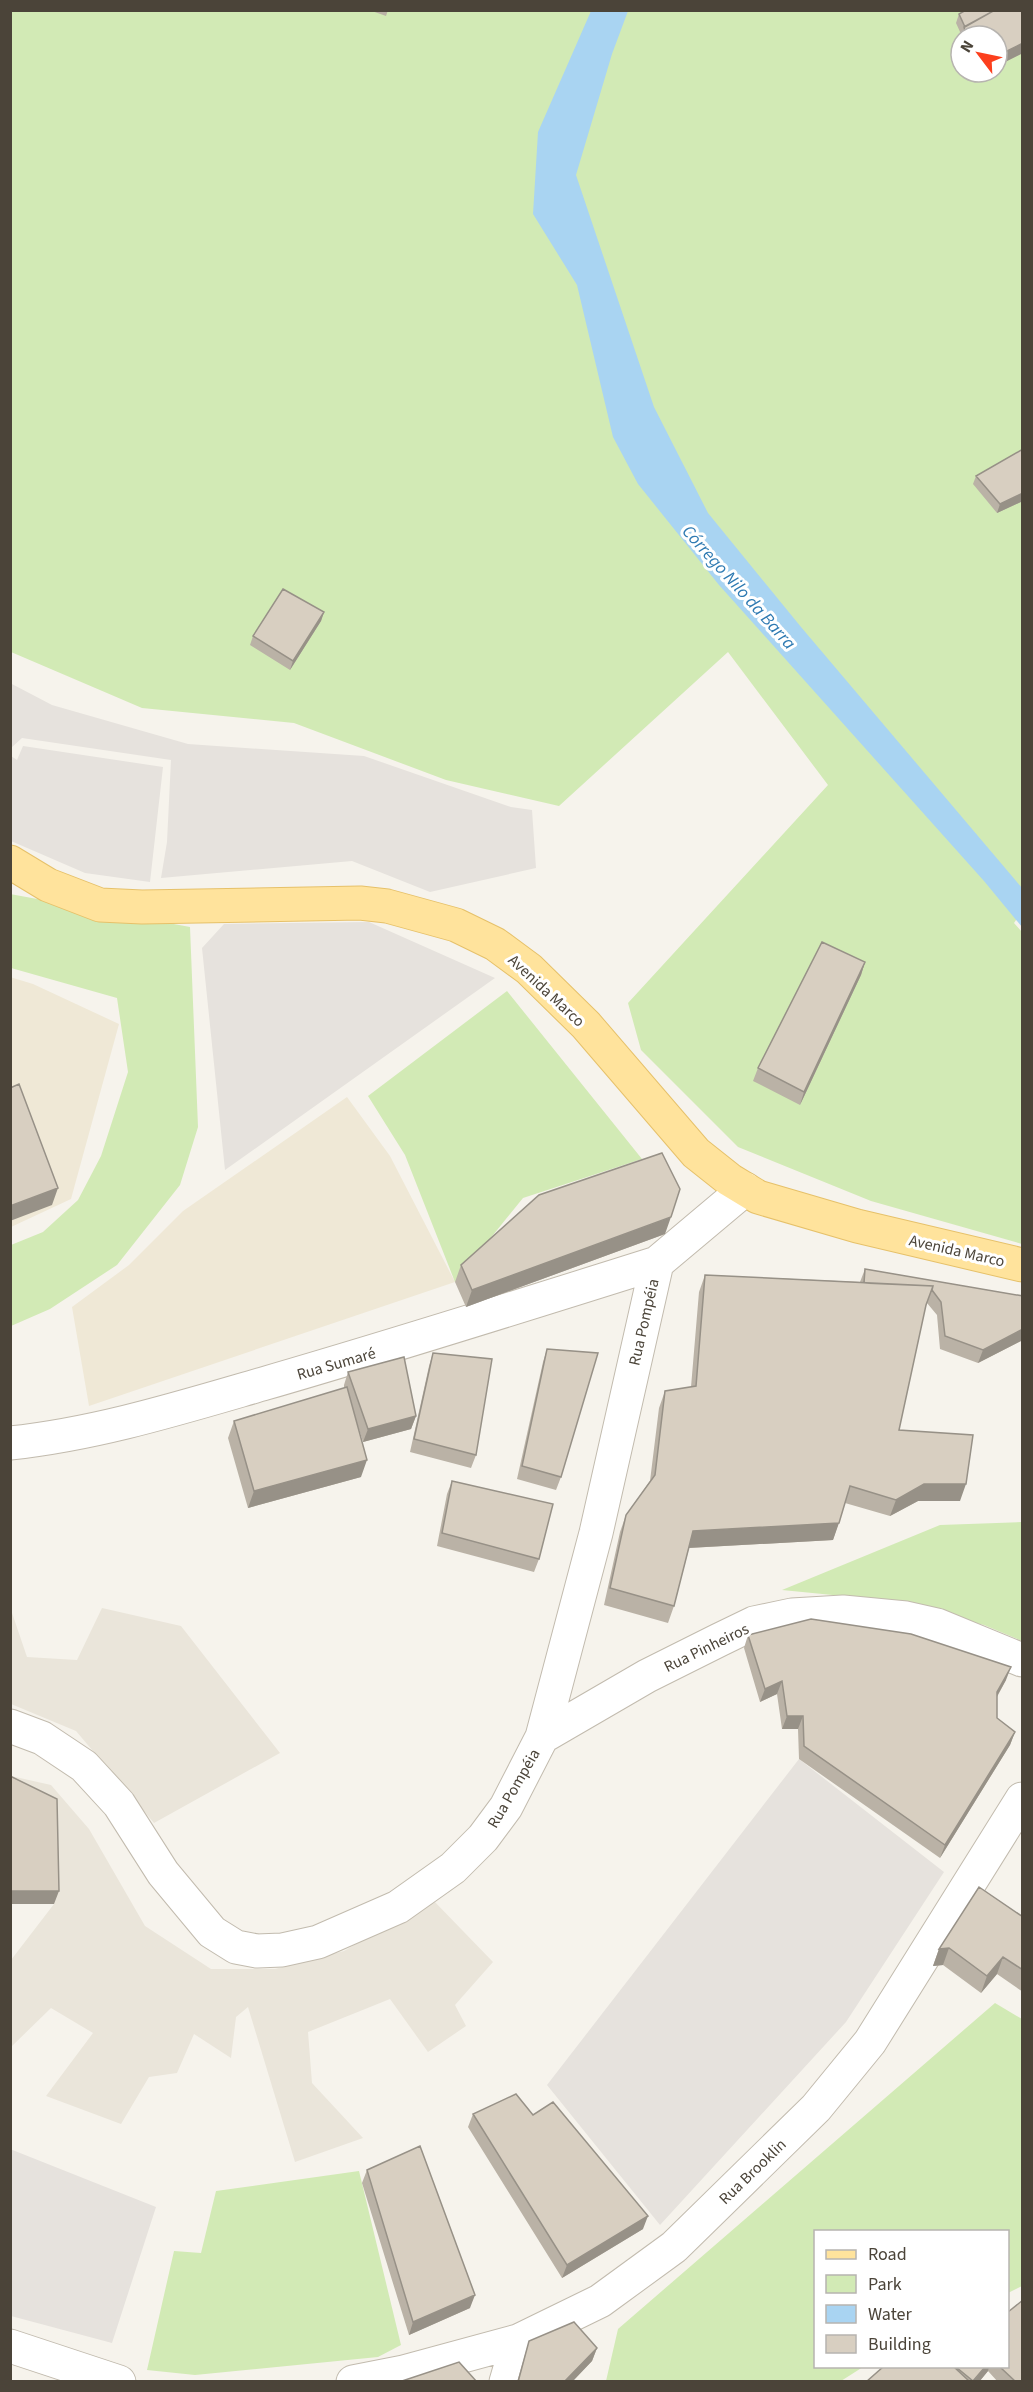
<svg xmlns="http://www.w3.org/2000/svg" width="1033" height="2392" font-family="'Source Sans 3',sans-serif">
<style>
.residential{fill:#eae5da}
.industrial{fill:#e6e2dd}
.education{fill:#efe8d6}
.green{fill:#d2eab5;fill-rule:evenodd}
.water{fill:#a9d4f2}
.lines{fill:none;stroke-linecap:round;stroke-linejoin:round}
.minor-casing{stroke:#c2bbae;stroke-width:35}
.major-casing{stroke:#e6c16a;stroke-width:35}
.minor{stroke:#fff;stroke-width:33}
.major{stroke:#ffe39c;stroke-width:33}
.wall{fill:#bab2a6}
.shaded-wall{fill:#979187}
.building{fill:#d8cfc1;stroke:#979187;stroke-width:1.5}
.labels{text-anchor:middle;stroke-width:6;stroke-linejoin:round;paint-order:stroke}
.street-label{font-size:16px;fill:#4b4439;stroke:#fff}
.water-label{font-size:18px;font-style:italic;fill:#2e7ab2;stroke:#fff}
</style>
<rect width="100%" height="100%" fill="#f6f3ec"/>
<path class="residential" d="M 10,1607 L 27,1657 L 77,1660 L 102,1608 L 181,1626 L 280,1753 L 154,1823 L 76,1731 L 11,1704 Z
M 11,1776 L 51,1785 L 89,1829 L 145,1926 L 211,1969 L 275,1969 L 344,1951 L 432,1899 L 493,1962 L 455,2005 L 466,2026 L 428,2052 L 390,1999 L 308,2032 L 312,2083 L 363,2138 L 295,2162 L 248,2007 L 236,2017 L 231,2058 L 194,2034 L 177,2073 L 149,2077 L 121,2124 L 46,2096 L 93,2033 L 51,2008 L 11,2047 L 11,1960 L 54,1904 L 11,1786 Z"/>
<path class="industrial" d="M 10,683 L 52,705 L 188,744 L 364,756 L 511,807 L 532,810 L 536,868 L 430,892 L 352,861 L 161,878 L 167,842 L 171,760 L 22,738 L 11,748 Z
M 23,746 L 163,767 L 150,882 L 85,873 L 11,841 L 11,756 L 17,760 Z
M 369,922 L 495,978 L 225,1170 L 202,948 L 224,924 Z
M 799,1759 L 944,1872 L 846,2022 L 660,2225 L 547,2085 Z
M 10,2149 L 156,2207 L 112,2343 L 11,2316 Z"/>
<path class="education" d="M 10,977 L 33,984 L 119,1024 L 71,1199 L 11,1227 Z
M 347,1097 L 390,1156 L 455,1282 L 89,1406 L 72,1307 L 129,1265 L 183,1211 Z"/>
<path class="green" d="M 11,11 L 1022,11 L 1022,911 L 1014,923 L 1022,932 L 1022,1244 L 871,1201 L 738,1147 L 641,1050 L 628,1003 L 828,785 L 728,652 L 559,806 L 446,780 L 294,723 L 142,708 L 11,652 ZM 961,36 L 997,36 L 997,72 L 961,72 Z
M 10,894 L 190,927 L 198,1127 L 180,1185 L 117,1265 L 50,1309 L 11,1326 L 11,1245 L 43,1232 L 78,1200 L 101,1156 L 128,1072 L 117,998 L 11,968 Z
M 507,991 L 642,1159 L 523,1198 L 455,1282 L 405,1155 L 368,1096 Z
M 1022,1522 L 1022,1641 L 984,1625 L 883,1600 L 782,1590 L 940,1525 Z
M 995,2003 L 1022,2019 L 1022,2286 L 1008,2293 L 1008,2232 L 816,2232 L 816,2366 L 863,2367 L 841,2381 L 606,2381 L 618,2329 Z
M 359,2171 L 401,2345 L 378,2357 L 195,2375 L 147,2370 L 174,2251 L 201,2253 L 216,2191 Z"/>
<path class="water" d="M 591,11 L 628,11 L 612,54 L 576,175 L 654,407 L 708,513 L 801,627 L 1022,888 L 1022,927 L 984,881 L 719,585 L 638,484 L 613,437 L 577,285 L 533,214 L 538,132 Z"/>
<g class="lines">
<g class="minor-casing">
<path id="minor" d="M 10,1443 C 97,1434 183,1407 266,1383 C 397,1345 527,1304 657,1263
M 10,1726 L 42,1738 L 84,1766 L 119,1804 L 163,1873 L 212,1932 L 236,1947 L 257,1951 L 282,1950 L 318,1942 L 398,1907 L 453,1868 L 483,1838 L 506,1807 L 542,1737 L 596,1533 L 657,1263 L 745,1189
M 542,1737 L 647,1676 L 719,1640 L 754,1623 L 792,1615 L 843,1612 L 906,1618 L 937,1625 L 1022,1660
M 10,2346 L 119,2382
M 353,2382 L 404,2372 L 518,2341 L 600,2301 L 674,2247 L 816,2108 L 870,2042 L 1022,1799
M 506,2382 L 518,2341"/>
</g>
<g class="major-casing">
<path id="major" d="M 10,862 L 48,885 L 100,905 L 142,907 L 360,903 L 387,906 L 456,925 L 495,944 L 529,969 L 586,1025 L 696,1153 L 730,1180 L 758,1197 L 857,1226 L 1022,1265"/>
</g>
<use href="#minor" class="minor"/>
<use href="#major" class="major"/>
</g>
<path class="wall" d="M 369,10 L 388,10 L 386,16 Z
M 1023,10 L 1023,53 L 997,66 L 997,36 L 961,36 L 961,47 L 959,40 L 961,34 L 956,23 L 959,14 Z
M 969,72 L 986,72 L 971,79 Z
M 1023,449 L 1023,501 L 997,513 L 973,484 L 976,476 Z
M 324,612 L 321,621 L 290,670 L 250,645 L 253,636 Z
M 865,962 L 861,975 L 800,1105 L 753,1081 L 758,1068 Z
M 665,1234 L 466,1307 L 455,1282 L 461,1265 Z
M 865,1269 L 1023,1296 L 1023,1340 L 978,1363 L 940,1349 L 937,1315 L 927,1303 L 925,1309 L 899,1430 L 960,1501 L 918,1501 L 890,1516 L 845,1503 L 833,1540 L 689,1548 L 674,1606 L 668,1623 L 604,1605 L 620,1532 L 626,1515 L 650,1481 L 659,1408 L 665,1391 L 691,1387 L 699,1292 L 705,1275 L 860,1282 Z
M 547,1349 L 561,1477 L 556,1490 L 517,1479 L 543,1362 Z
M 433,1353 L 476,1455 L 471,1468 L 410,1452 L 429,1366 Z
M 348,1372 L 416,1416 L 411,1429 L 363,1442 L 357,1423 L 361,1477 L 248,1508 L 228,1438 L 234,1421 L 344,1388 L 344,1385 Z
M 452,1481 L 539,1559 L 534,1572 L 437,1546 L 447,1494 Z
M 748,1635 L 1006,1680 L 997,1697 L 997,1718 L 1015,1732 L 1010,1745 L 940,1858 L 799,1759 L 798,1729 L 782,1729 L 777,1694 L 760,1702 L 744,1648 Z
M 1023,1917 L 1023,1992 L 997,1974 L 981,1993 L 943,1965 L 933,1966 L 939,1949 Z
M 473,2114 L 533,2115 L 643,2229 L 562,2278 L 468,2127 Z
M 367,2170 L 470,2308 L 409,2335 L 362,2183 Z
M 529,2341 L 597,2348 L 592,2361 L 572,2382 L 517,2382 Z
M 883,2367 L 1008,2367 L 1023,2382 L 998,2382 L 988,2371 L 979,2382 L 866,2382 Z"/>
<path class="shaded-wall" d="M 1023,43 L 1023,53 L 997,66 L 997,56 Z
M 974,72 L 986,72 L 971,79 Z
M 1023,493 L 1023,501 L 997,513 L 1000,504 Z
M 324,612 L 321,621 L 290,670 L 293,661 Z
M 865,962 L 861,975 L 800,1105 L 804,1092 Z
M 58,1188 L 52,1205 L 10,1221 L 10,1206 Z
M 671,1217 L 665,1234 L 466,1307 L 472,1290 Z
M 1023,1329 L 1023,1340 L 978,1363 L 983,1350 Z
M 416,1416 L 411,1429 L 363,1442 L 368,1429 Z
M 367,1460 L 361,1477 L 248,1508 L 254,1491 Z
M 924,1484 L 966,1484 L 960,1501 L 918,1501 L 890,1516 L 896,1500 Z
M 839,1523 L 833,1540 L 687,1548 L 693,1531 Z
M 1011,1667 L 1006,1680 L 992,1705 L 997,1692 Z
M 782,1681 L 777,1694 L 760,1702 L 765,1689 Z
M 787,1716 L 803,1716 L 798,1729 L 782,1729 Z
M 1015,1732 L 1010,1745 L 940,1858 L 945,1845 Z
M 10,1891 L 59,1891 L 54,1904 L 10,1904 Z
M 949,1948 L 943,1965 L 933,1966 L 939,1949 Z
M 1003,1957 L 997,1974 L 981,1993 L 987,1976 Z
M 648,2216 L 643,2229 L 562,2278 L 567,2265 Z
M 475,2295 L 470,2308 L 409,2335 L 413,2322 Z
M 597,2348 L 592,2361 L 572,2382 L 564,2382 Z
M 985,2367 L 989,2367 L 988,2371 L 979,2382 L 973,2382 Z"/>
<path class="building" d="M 966,10 L 995,10 L 965,27 L 959,14 Z
M 995,10 L 1023,10 L 1023,43 L 997,56 L 997,36 L 966,36 L 964,27 Z
M 1023,449 L 1023,493 L 1000,504 L 976,476 Z
M 283,589 L 324,612 L 293,661 L 253,636 Z
M 822,942 L 865,962 L 804,1092 L 758,1068 Z
M 19,1084 L 58,1188 L 10,1206 L 10,1088 Z
M 662,1153 L 680,1189 L 671,1217 L 472,1290 L 461,1265 L 539,1195 Z
M 865,1269 L 1023,1296 L 1023,1329 L 983,1350 L 945,1336 L 941,1302 L 932,1290 L 933,1286 L 864,1283 Z
M 705,1275 L 933,1286 L 926,1305 L 899,1430 L 973,1435 L 966,1484 L 924,1484 L 896,1500 L 850,1486 L 839,1523 L 693,1531 L 674,1606 L 610,1588 L 626,1515 L 655,1475 L 665,1391 L 696,1386 Z
M 547,1349 L 598,1353 L 561,1477 L 522,1466 Z
M 433,1353 L 492,1359 L 476,1455 L 414,1439 Z
M 404,1357 L 416,1416 L 368,1429 L 348,1372 Z
M 347,1387 L 367,1460 L 254,1491 L 234,1421 Z
M 452,1481 L 553,1504 L 539,1559 L 442,1533 Z
M 811,1619 L 911,1634 L 1011,1667 L 997,1692 L 997,1718 L 1015,1732 L 945,1845 L 804,1746 L 803,1716 L 787,1716 L 782,1681 L 765,1689 L 748,1635 Z
M 10,1776 L 57,1799 L 59,1891 L 10,1891 Z
M 979,1887 L 1023,1917 L 1023,1970 L 1003,1957 L 987,1976 L 949,1948 L 939,1949 Z
M 516,2094 L 533,2115 L 553,2102 L 648,2216 L 567,2265 L 473,2114 Z
M 420,2146 L 475,2295 L 413,2322 L 367,2170 Z
M 1023,2300 L 1023,2382 L 1016,2382 L 1000,2367 L 1008,2367 L 1008,2312 Z
M 574,2322 L 597,2348 L 564,2382 L 518,2382 L 529,2341 Z
M 459,2362 L 477,2382 L 399,2382 Z
M 883,2367 L 954,2367 L 970,2382 L 866,2382 Z
M 956,2367 L 985,2367 L 973,2381 Z"/>
<g class="labels">
<g class="street-label">
<text transform="translate(547 990) rotate(43)" y="6">Avenida Marco</text>
<text transform="translate(957 1250) rotate(13)" y="6">Avenida Marco</text>
<text transform="translate(643 1322) rotate(-77)" y="6">Rua Pompéia</text>
<text transform="translate(336 1363) rotate(-16)" y="6">Rua Sumaré</text>
<text transform="translate(706 1647) rotate(-26)" y="6">Rua Pinheiros</text>
<text transform="translate(513 1788) rotate(-60)" y="6">Rua Pompéia</text>
<text transform="translate(752 2171) rotate(-44)" y="6">Rua Brooklin</text>
</g>
<g class="water-label">
<text transform="translate(739 587) rotate(48)" y="6">Córrego Nilo da Barra</text>
</g>
</g>
<rect width="1033" height="2392" fill="none" stroke="#4b4439" stroke-width="24"/>
<rect x="814" y="2230" width="195" height="138" fill="#ffffff" stroke="#b7b4b0" stroke-width="1.5"/>
<rect x="826" y="2250" width="30" height="9" fill="#ffe39c" stroke="#b7b4b0" stroke-width="1.5"/>
<text x="868" y="2260" font-size="18" fill="#4b4439">Road</text>
<rect x="826" y="2275" width="30" height="18" fill="#d2eab5" stroke="#b7b4b0" stroke-width="1.5"/>
<text x="868" y="2290" font-size="18" fill="#4b4439">Park</text>
<rect x="826" y="2305" width="30" height="18" fill="#a9d4f2" stroke="#b7b4b0" stroke-width="1.5"/>
<text x="868" y="2320" font-size="18" fill="#4b4439">Water</text>
<rect x="826" y="2335" width="30" height="18" fill="#d8cfc1" stroke="#b7b4b0" stroke-width="1.5"/>
<text x="868" y="2350" font-size="18" fill="#4b4439">Building</text>
<g transform="translate(979 54) rotate(302)"><circle r="28" fill="#ffffff" stroke="#b7b4b0" stroke-width="1.5"/>
<path d="M0-4.5L10 22L0 15L-10 22Z" fill="#fc3f1d"/>
<text y="-9" font-size="16" font-weight="bold" text-anchor="middle" fill="#4b4439">N</text>
</g>
</svg>
